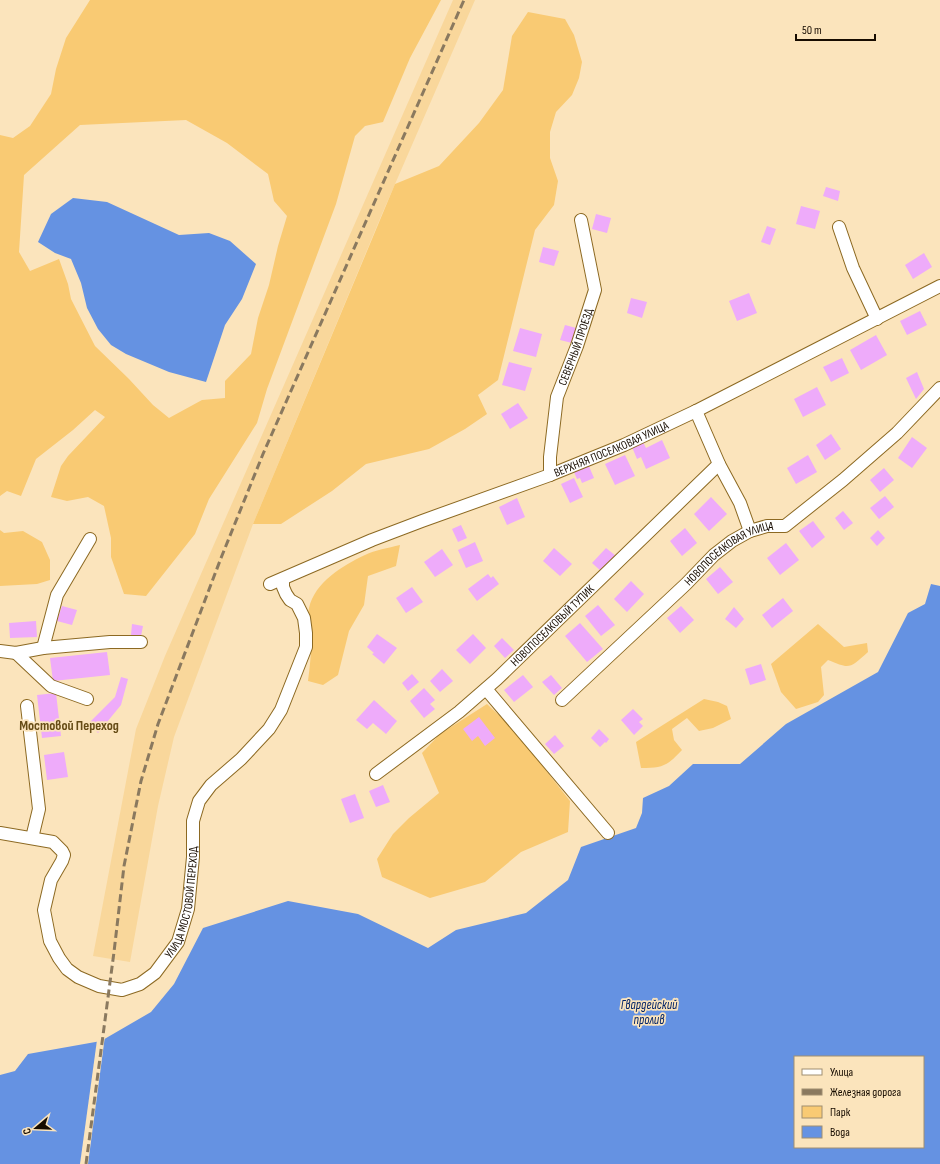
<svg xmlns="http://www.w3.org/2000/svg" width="940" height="1164" font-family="'Sofia Sans Condensed',sans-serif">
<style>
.built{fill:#f9d79b}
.green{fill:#f9ca73;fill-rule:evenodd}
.water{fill:#6592e2;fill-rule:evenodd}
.pier{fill:#fbe4bc}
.building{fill:#eeabfa}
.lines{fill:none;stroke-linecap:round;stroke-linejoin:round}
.minor-casing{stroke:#8c6922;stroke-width:14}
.minor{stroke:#fff;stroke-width:12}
.rail{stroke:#8a795f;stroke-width:3;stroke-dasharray:8 4;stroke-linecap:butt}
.labels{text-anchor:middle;stroke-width:3.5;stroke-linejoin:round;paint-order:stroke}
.street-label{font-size:12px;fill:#170c00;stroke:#fbe4bc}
.water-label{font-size:13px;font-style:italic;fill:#002267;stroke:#fbe4bc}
.quarter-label{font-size:14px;font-weight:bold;fill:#664c16;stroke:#fbe4bc}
</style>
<rect width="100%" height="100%" fill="#fbe4bc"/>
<path class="built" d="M 453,0 L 475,0 L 382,214 L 253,524 L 174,737 L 158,806 L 130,962 L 93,956 L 136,729 L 165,656 Z"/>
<path class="green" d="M 90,0 L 441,0 L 410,58 L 383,122 L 365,126 L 355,136 L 336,204 L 267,389 L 257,423 L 209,499 L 195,534 L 146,596 L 124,594 L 111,557 L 111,538 L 104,506 L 88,497 L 67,501 L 51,497 L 61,466 L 68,456 L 105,417 L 95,410 L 73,430 L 36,459 L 21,496 L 7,491 L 0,496 L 0,135 L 13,138 L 30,126 L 51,94 L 56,69 L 66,38 ZM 186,120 L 227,143 L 268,174 L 274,201 L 287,216 L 278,246 L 269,285 L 258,318 L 251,354 L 225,381 L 225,398 L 202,400 L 169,418 L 153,405 L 129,379 L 95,346 L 71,299 L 68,284 L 59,259 L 30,271 L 19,252 L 24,175 L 80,125 Z
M 528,12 L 565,19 L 574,35 L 582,62 L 579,78 L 572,95 L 556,112 L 550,132 L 550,158 L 558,181 L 554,205 L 535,230 L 498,380 L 478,395 L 487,414 L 465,429 L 429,449 L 366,464 L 332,491 L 281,524 L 253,524 L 395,184 L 439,166 L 479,123 L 503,90 L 512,36 Z
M 0,530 L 4,533 L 23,531 L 42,542 L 50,560 L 50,580 L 37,584 L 0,586 Z
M 400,545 L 396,566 L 368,576 L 364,605 L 349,631 L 338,675 L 323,685 L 308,681 C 310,665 312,649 311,632 C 311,625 307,615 309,608 C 315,582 342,566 365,555 C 375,550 388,548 400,545 Z
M 818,624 L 844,647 L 867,643 L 868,652 C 849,669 850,669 828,660 L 821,667 L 824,695 L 818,702 L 796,709 L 781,692 L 771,664 Z
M 704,699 L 718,702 L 727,706 L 731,719 L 713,728 L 699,731 L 687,718 L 672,729 L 674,740 L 682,750 C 667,766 663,768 641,768 L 636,742 Z
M 487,704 L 526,741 L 544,768 L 570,801 L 568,832 L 521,852 L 485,882 L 430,898 L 382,877 L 377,859 L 393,834 L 409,818 L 439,793 L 422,753 L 440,734 Z"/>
<path class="water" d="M 73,198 L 107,202 L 179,235 L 209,233 L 230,241 L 256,264 L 242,299 L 225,325 L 206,382 L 169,372 L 126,354 L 111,345 L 98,329 L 87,308 L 81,283 L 71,259 L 55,253 L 38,242 L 51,214 Z
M 931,584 L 940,586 L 940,1164 L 0,1164 L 0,1075 L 15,1071 L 28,1054 L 101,1041 L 151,1012 L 174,984 L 203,928 L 288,901 L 358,914 L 428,948 L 456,930 L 526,913 L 568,880 L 581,847 L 636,828 L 642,813 L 643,798 L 669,786 L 693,764 L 740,764 L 786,724 L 878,672 L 908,613 L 925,604 ZM 795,1057 L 923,1057 L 923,1147 L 795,1147 Z"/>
<path class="pier" d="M 105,1036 L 88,1164 L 80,1164 L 97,1040 Z"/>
<path class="building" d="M 826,187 L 840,191 L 838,201 L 823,196 Z
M 801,206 L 820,211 L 815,229 L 796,224 Z
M 596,214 L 611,218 L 607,233 L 592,229 Z
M 767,226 L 776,229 L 770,245 L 761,242 Z
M 543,247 L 559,251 L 554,266 L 539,262 Z
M 924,253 L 932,267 L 913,279 L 905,265 Z
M 749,293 L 757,313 L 737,321 L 729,301 Z
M 631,298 L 647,302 L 642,318 L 627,313 Z
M 920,311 L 927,325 L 907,335 L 900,321 Z
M 565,325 L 580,329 L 576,344 L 560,340 Z
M 520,328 L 542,334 L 536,357 L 513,351 Z
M 876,335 L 887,355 L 861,370 L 850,350 Z
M 842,358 L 849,373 L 831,382 L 823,367 Z
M 509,362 L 532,368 L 525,391 L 502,385 Z
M 917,372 L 924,389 L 916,399 L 906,378 Z
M 817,387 L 826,405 L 803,417 L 794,399 Z
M 518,403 L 528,418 L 510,429 L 501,414 Z
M 831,434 L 841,449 L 825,460 L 816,445 Z
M 912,437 L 927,448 L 912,468 L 898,458 Z
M 662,440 L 670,458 L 646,469 L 641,457 L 637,459 L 632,447 L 643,442 L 646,448 Z
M 625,455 L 635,476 L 615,485 L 605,464 Z
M 808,455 L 817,472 L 796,484 L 787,468 Z
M 588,464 L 594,478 L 582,483 L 580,478 L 577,479 L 573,470 Z
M 884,468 L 894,480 L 880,492 L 870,480 Z
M 574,478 L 583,497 L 570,503 L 561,484 Z
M 885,496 L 894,507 L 879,519 L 870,508 Z
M 711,497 L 727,514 L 709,531 L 694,514 Z
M 517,498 L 525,517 L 507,525 L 499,507 Z
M 843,511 L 853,523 L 844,530 L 835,518 Z
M 813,521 L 825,537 L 812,548 L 799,531 Z
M 461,525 L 467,538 L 458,542 L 452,529 Z
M 685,528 L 697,543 L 682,556 L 670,541 Z
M 878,530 L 885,538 L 877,546 L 870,538 Z
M 475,542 L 483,561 L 466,568 L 458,550 Z
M 786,543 L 799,560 L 780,575 L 767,558 Z
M 554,548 L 572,564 L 560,576 L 543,561 Z
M 606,548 L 616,556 L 602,572 L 592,563 Z
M 442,549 L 453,565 L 435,577 L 424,562 Z
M 720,567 L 733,582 L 718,594 L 706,579 Z
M 488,574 L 491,578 L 493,576 L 499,584 L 477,601 L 468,589 Z
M 631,581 L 644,594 L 627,612 L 614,599 Z
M 412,587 L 423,602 L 406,613 L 396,598 Z
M 783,598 L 793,611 L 772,628 L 762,615 Z
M 598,605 L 615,625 L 601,636 L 585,616 Z
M 62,606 L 77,610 L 72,625 L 57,621 Z
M 681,606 L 694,620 L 680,633 L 667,618 Z
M 734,607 L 744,619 L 736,628 L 725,619 Z
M 36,621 L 37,637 L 10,638 L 9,623 Z
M 580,623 L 603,649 L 587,662 L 565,636 Z
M 132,624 L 143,626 L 141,636 L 131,635 Z
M 377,634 L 397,648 L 384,664 L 372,654 L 374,653 L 367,647 Z
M 473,634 L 486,648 L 470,664 L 456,650 Z
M 502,638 L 514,650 L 505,658 L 494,646 Z
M 107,652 L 110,675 L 53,681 L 50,658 Z
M 761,664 L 766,680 L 750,685 L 745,669 Z
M 442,669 L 453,681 L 440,692 L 430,681 Z
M 412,674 L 419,682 L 408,691 L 402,683 Z
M 523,675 L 533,687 L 514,702 L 504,690 Z
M 551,675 L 562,688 L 554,695 L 542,682 Z
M 121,677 L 128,679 L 121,705 L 98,733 L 89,723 L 115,697 Z
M 424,688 L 435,700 L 430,704 L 435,709 L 424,718 L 410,701 Z
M 56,693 L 61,736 L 42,738 L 37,695 Z
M 374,700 L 397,721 L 386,734 L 373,723 L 367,729 L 356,720 Z
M 633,709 L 643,719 L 639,722 L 643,726 L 634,735 L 621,720 Z
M 479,717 L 495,738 L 485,746 L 478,736 L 472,741 L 463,729 Z
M 599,729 L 609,739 L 606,743 L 605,742 L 600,747 L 591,738 Z
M 555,735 L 564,746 L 554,754 L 545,744 Z
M 64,752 L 68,777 L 47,780 L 44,755 Z
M 383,785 L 390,802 L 376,807 L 369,791 Z
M 355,794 L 364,818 L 350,823 L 341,799 Z"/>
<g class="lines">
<g class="minor-casing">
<g id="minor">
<path d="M 839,227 L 853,268 L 877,319"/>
<path d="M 696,411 L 719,464 L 740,503 L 750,531"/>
<path id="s1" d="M 550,475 L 550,457 L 557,397 L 577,346 L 595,290 L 581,220"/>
<path id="s2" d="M 270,584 L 372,540 L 422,521 L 550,475 L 624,445 L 696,411 L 940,286"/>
<path d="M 43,648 L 57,595 L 90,539"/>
<path d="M 0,651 L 16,653 L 43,648 L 110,642 L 141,642"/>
<path d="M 16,653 L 51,686 L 87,699"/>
<path d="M 486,689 L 608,833"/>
<path id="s3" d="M 562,700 L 686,584 L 714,555 L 732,541 L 750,531 L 767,526 L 785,526 L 843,480 L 897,433 L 940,388"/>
<path d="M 27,706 L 39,809 L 32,838"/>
<path id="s4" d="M 376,774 L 459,712 L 497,679 L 719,464"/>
<path id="s5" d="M 0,833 L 53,842 L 62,851 L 64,855 L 62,861 L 51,880 L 44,910 L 50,941 L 59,958 L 67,969 L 78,977 L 99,986 L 122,990 L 140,984 L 155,973 L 178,942 L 188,909 L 193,857 L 193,821 L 199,801 L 211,785 L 241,759 L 269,729 L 281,710 L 306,647 L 306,633 L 304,618 L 297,604 L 290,600 L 286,594 L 283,587 L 283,579"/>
</g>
</g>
<use href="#minor" class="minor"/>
<path class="rail" d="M 86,1164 L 114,952 L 124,866 L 141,781 L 158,724 L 221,558 L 263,454 L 464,0"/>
</g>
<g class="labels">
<g class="street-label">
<text dy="4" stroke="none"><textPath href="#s1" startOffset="132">СЕВЕРНЫЙ ПРОЕЗД</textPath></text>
<text dy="4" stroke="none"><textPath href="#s2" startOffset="367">ВЕРХНЯЯ ПОСЕЛКОВАЯ УЛИЦА</textPath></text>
<text dy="4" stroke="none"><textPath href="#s3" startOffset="224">НОВОПОСЕЛКОВАЯ УЛИЦА</textPath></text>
<text dy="4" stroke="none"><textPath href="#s4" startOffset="231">НОВОПОСЕЛКОВЫЙ ТУПИК</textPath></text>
<text dy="4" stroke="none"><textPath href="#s5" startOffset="370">УЛИЦА МОСТОВОЙ ПЕРЕХОД</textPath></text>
</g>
<g class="water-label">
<text x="649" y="1009">Гвардейский<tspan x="649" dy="15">пролив</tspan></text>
</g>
<g class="quarter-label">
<text x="69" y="730">Мостовой Переход</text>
</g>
</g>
<rect x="794" y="1056" width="130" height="92" fill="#fbe4bc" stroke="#a08e71"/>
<rect x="802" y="1069" width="20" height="6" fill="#ffffff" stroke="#a08e71"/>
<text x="830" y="1076" font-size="12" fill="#170c00">Улица</text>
<rect x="802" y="1089" width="20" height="6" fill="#8a795f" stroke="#a08e71"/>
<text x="830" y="1096" font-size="12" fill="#170c00">Железная дорога</text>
<rect x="802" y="1106" width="20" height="12" fill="#f9ca73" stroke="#a08e71"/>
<text x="830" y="1116" font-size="12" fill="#170c00">Парк</text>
<rect x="802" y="1126" width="20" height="12" fill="#6592e2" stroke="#a08e71"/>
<text x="830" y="1136" font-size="12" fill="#170c00">Вода</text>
<g transform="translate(36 1128) rotate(251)" stroke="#fbe4bc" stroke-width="3" paint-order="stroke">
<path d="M0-3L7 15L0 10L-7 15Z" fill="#170c00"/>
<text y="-6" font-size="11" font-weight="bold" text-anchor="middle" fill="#170c00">С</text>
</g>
<path d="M796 34v6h79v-6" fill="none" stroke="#170c00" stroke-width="2"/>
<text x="802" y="34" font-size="12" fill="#170c00" stroke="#fbe4bc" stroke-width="3" paint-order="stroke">50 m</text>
</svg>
